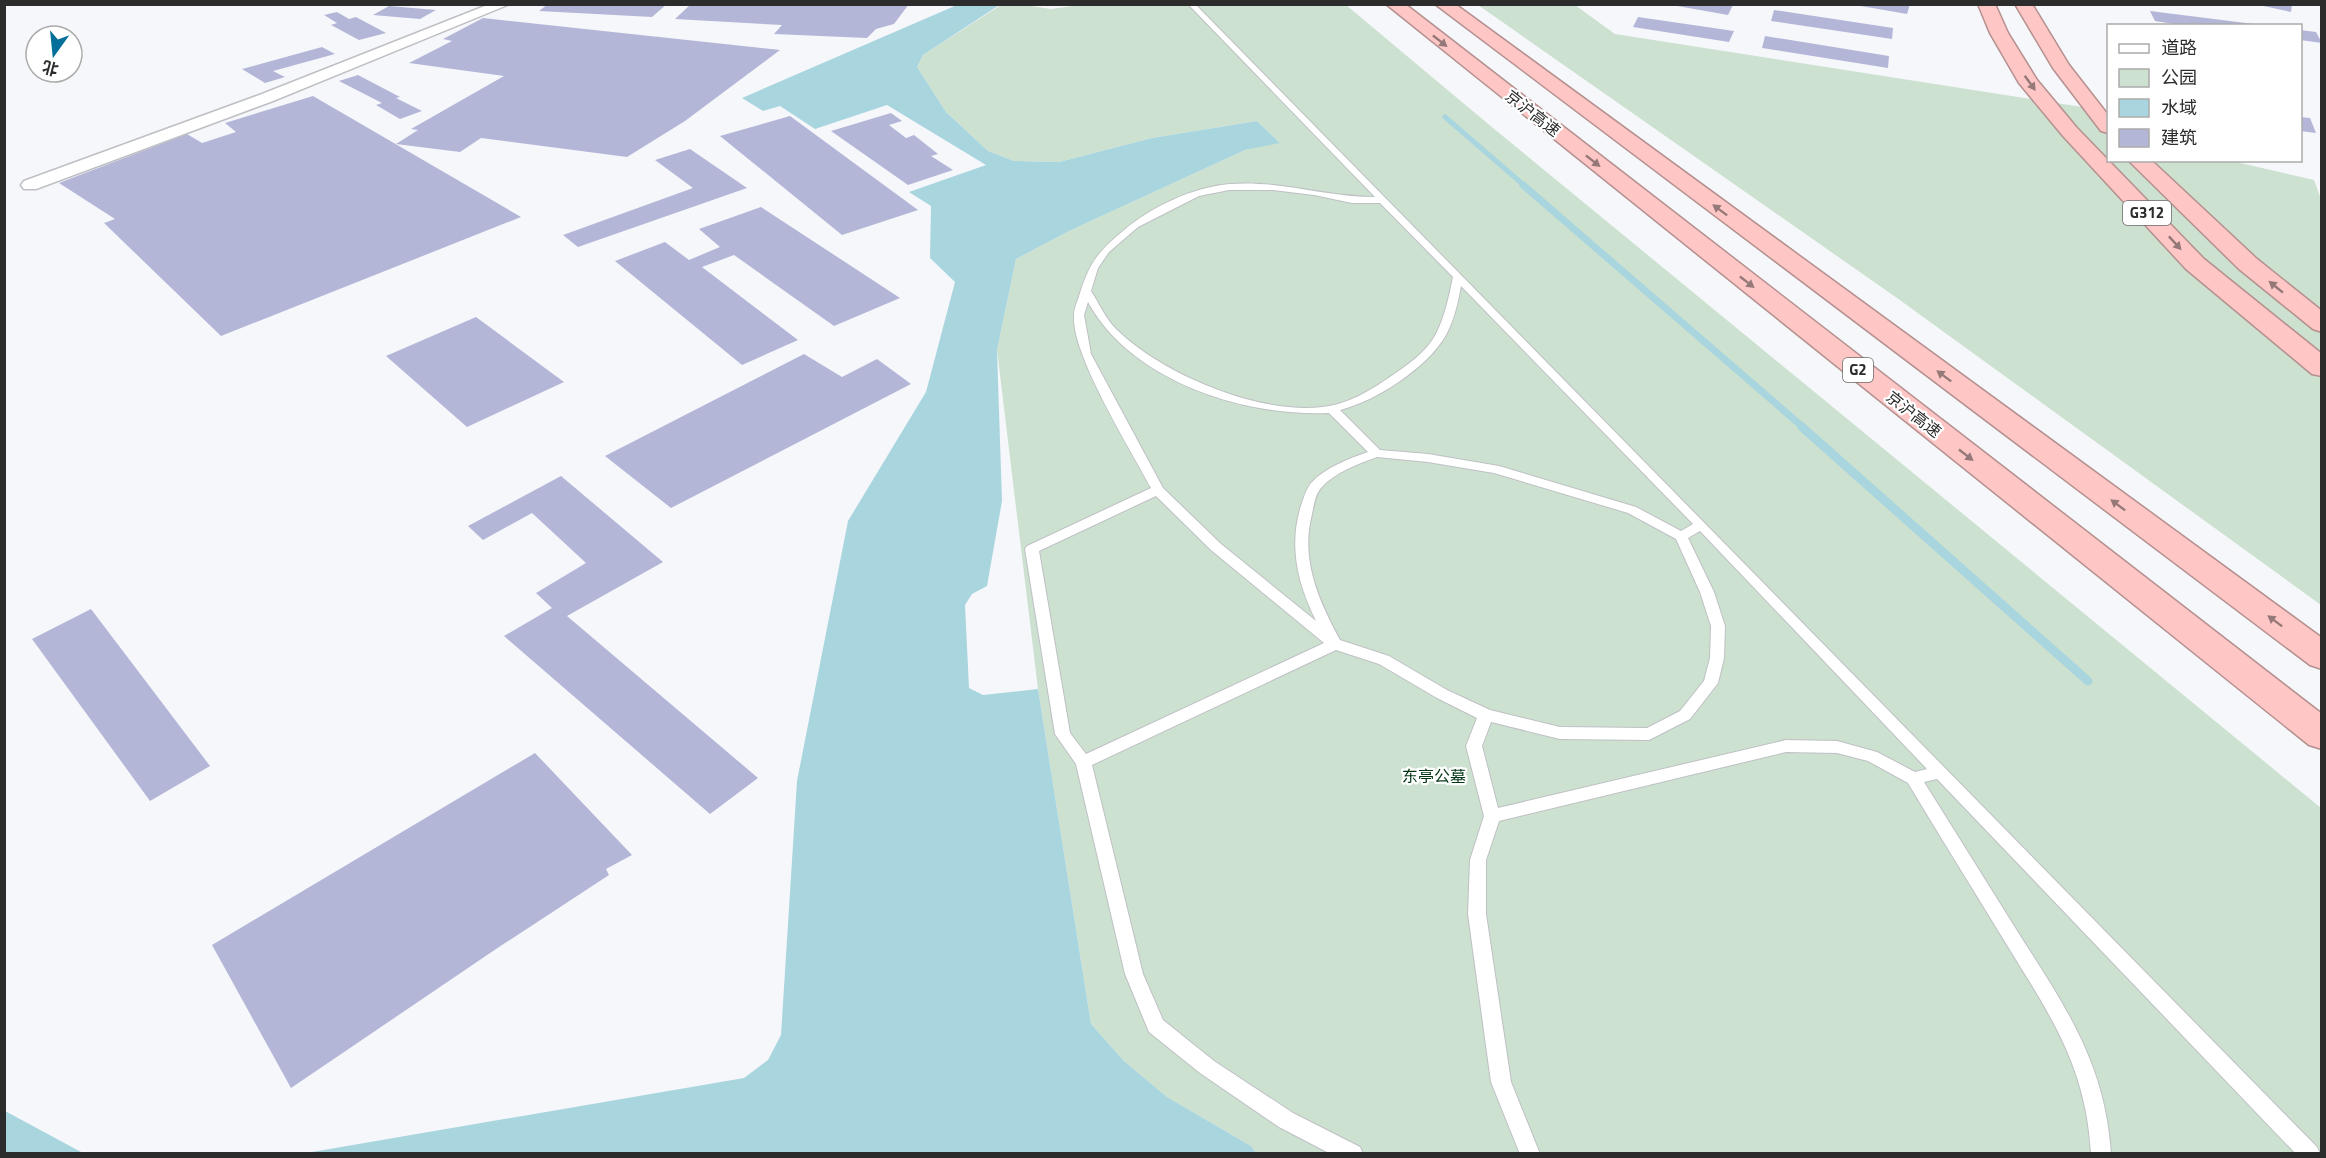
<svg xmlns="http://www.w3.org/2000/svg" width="2326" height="1158" font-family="'Titillium Web','Noto Sans SC',sans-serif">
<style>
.green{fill:#cce1d0}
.water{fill:#a9d5df}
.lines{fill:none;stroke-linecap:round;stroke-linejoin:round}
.stream-far2{stroke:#a9d5df;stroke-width:5}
.stream-far1{stroke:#a9d5df;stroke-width:7}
.stream{stroke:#a9d5df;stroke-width:9}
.building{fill:#b4b6d8}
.lane-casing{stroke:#bfc0c4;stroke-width:2}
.street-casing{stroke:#bfc0c4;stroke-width:3}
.highway-casing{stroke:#b4908f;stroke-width:3}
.lane{fill:#fff;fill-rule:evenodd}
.street{fill:#fff;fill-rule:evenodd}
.highway{fill:#fec6c4;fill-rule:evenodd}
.oneway{fill:#957978}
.labels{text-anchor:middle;stroke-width:4.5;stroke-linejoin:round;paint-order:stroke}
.shield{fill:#fff;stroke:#6b6b6c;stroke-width:1.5}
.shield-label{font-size:15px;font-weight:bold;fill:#2c2c2d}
.street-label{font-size:16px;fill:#2c2c2d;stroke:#fff}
.park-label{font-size:16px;fill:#023514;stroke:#fff}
</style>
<rect width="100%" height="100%" fill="#f6f7fb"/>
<path class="green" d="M 1087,4 L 1346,5 L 1487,123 L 2321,808 L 2321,1153 L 1256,1153 L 1251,1146 L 1167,1097 L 1124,1061 L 1091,1024 L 1038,689 L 997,350 L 1016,259 L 1069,231 L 1245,150 L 1279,142 L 1257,121 L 1152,138 L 1059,162 L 1014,161 L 988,151 L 946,112 L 917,67 L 923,55 L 1001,5 L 1024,5 L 1051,9 Z
M 1478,5 L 1575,5 L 1615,34 L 2108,111 L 2108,160 L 2232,161 L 2314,180 L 2322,202 L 2321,605 L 1897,298 Z"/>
<path class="water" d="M 1001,4 L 923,55 L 917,67 L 946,112 L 988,151 L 1014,161 L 1059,162 L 1152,138 L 1257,121 L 1280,143 L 1245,150 L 1069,231 L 1016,259 L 997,350 L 1002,501 L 987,586 L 972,594 L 965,605 L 969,688 L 983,695 L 1038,689 L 1091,1024 L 1124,1061 L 1167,1097 L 1251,1146 L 1256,1153 L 306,1153 L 744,1078 L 768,1060 L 781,1035 L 797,781 L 848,521 L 926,392 L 955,282 L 930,258 L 931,206 L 909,192 L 986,165 L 887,105 L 815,129 L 780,106 L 763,111 L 742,98 L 957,5 Z
M 5,1111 L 83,1153 L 5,1153 Z"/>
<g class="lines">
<path class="stream-far2" d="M 1445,117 L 1525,186"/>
<path class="stream-far1" d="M 1523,185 L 1804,428"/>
<path class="stream" d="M 1802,427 L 2088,681"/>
</g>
<path class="building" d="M 548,4 L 667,4 L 652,17 L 539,11 Z
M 691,4 L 909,4 L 894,24 L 876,29 L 867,38 L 774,34 L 782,25 L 675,19 Z
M 1666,4 L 1730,4 L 1733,5 L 1728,15 Z
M 1849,4 L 1910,4 L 1907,14 Z
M 2254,4 L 2292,4 L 2291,12 Z
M 389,6 L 436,10 L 420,19 L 373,15 Z
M 1774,10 L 1893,28 L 1892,39 L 1771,21 Z
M 2150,11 L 2254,24 L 2254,26 L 2186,26 L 2155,21 Z
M 337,12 L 349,19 L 356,17 L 386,33 L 359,40 L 331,25 L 337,23 L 324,15 Z
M 1638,17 L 1734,31 L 1729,42 L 1633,27 Z
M 483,18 L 780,50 L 685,121 L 627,157 L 481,138 L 460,152 L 396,144 L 418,130 L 411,129 L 504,76 L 409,63 L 452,41 L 443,39 Z
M 2300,30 L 2316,32 L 2322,43 L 2300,40 Z
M 1765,36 L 1889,56 L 1888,68 L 1762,48 Z
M 322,47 L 335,54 L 273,71 L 285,77 L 265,83 L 242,69 Z
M 358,75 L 400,97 L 396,98 L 422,111 L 400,119 L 376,105 L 382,103 L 339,81 Z
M 313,96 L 521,217 L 221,336 L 104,223 L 115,219 L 59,183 L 187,134 L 202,143 L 236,132 L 225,123 Z
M 891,113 L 902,121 L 889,125 L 906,138 L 914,135 L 938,154 L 931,156 L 953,170 L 908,185 L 831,131 Z
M 790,116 L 918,210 L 842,235 L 720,136 Z
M 2300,117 L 2310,118 L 2316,133 L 2300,131 Z
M 690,149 L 747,188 L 578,247 L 563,235 L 693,188 L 655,160 Z
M 761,207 L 900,298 L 834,326 L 734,255 L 702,267 L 798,340 L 742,365 L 615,261 L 665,242 L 689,260 L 720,247 L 699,229 Z
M 476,317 L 564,382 L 467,427 L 386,356 Z
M 804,354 L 842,377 L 877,359 L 911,384 L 671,508 L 605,456 Z
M 561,476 L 663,562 L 567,616 L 758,778 L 710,814 L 504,636 L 552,608 L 536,593 L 586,563 L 532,513 L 483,540 L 468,526 Z
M 91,609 L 210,766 L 150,801 L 32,639 Z
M 535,753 L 632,855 L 606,869 L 609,875 L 496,949 L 291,1088 L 212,945 Z"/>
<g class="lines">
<g class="lane-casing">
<path id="lane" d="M 1188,4 L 1195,4 L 2317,1147 L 2320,1154 L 2296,1154 L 1937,779 L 1924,782 C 1954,830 1984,878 2014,926 C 2062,1002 2105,1060 2111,1154 L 2091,1154 C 2086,1061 2045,1008 1999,932 C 1969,883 1938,833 1908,783 L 1868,761 L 1837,753 L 1786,752 L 1499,821 L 1486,860 L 1486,914 L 1511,1082 L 1540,1154 L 1520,1154 L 1491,1082 L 1468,914 L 1470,860 L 1484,816 L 1466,746 L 1477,718 L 1437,698 L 1379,664 L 1336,650 L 1092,765 L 1143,974 L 1163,1020 L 1214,1061 L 1293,1113 L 1360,1147 L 1363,1154 L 1331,1154 L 1279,1127 L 1200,1073 L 1149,1032 L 1125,974 L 1076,764 L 1055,734 L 1025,549 L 1027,546 L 1151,488 C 1131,450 1071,354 1074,315 C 1074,308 1078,300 1080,293 C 1090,262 1098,252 1123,231 C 1151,207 1193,187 1230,184 C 1280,180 1326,197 1375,197 ZM 1229,190 L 1273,190 L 1314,195 L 1352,203 L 1380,203 L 1453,277 C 1449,296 1445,316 1436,334 C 1426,353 1407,365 1390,377 C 1374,388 1356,399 1338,404 C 1272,422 1162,375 1116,329 C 1105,318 1099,303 1091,291 L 1098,268 L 1109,252 L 1138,227 L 1199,196 ZM 1461,286 L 1693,524 L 1681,531 L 1636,507 L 1499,466 L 1428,454 L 1380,450 L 1340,410 C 1376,401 1427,368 1446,335 C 1454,320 1458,303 1461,286 ZM 1088,302 C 1131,381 1244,417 1329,413 L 1368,452 C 1348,459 1326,467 1311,483 C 1305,491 1303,500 1300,509 C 1289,549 1298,584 1316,621 L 1221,544 L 1163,488 L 1091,354 L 1084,315 ZM 1377,457 L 1428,462 L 1494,473 L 1628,513 L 1676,539 L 1700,592 L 1711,626 L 1710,658 L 1704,681 L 1680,711 L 1647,728 L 1560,727 L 1490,710 L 1447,690 L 1389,656 L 1340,640 C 1319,601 1300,560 1312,514 C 1314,505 1315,495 1321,488 C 1335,472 1358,464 1377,457 ZM 1156,496 L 1211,550 L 1324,643 L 1086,754 L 1070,733 L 1039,551 ZM 1700,531 L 1927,769 L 1915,772 L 1877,752 L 1837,741 L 1786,740 L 1498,808 L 1482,746 L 1491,722 L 1560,739 L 1649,740 L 1690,719 L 1718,683 L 1724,658 L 1725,626 L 1714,592 L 1688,538 Z"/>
</g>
<g class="street-casing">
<path id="street" d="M 490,4 L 510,4 L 273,101 L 36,189 L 24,189 L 21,185 L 24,181 L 262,94 Z"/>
</g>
<g class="highway-casing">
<path id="highway" d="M 1386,4 L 1405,4 L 2322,714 L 2322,749 L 2309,745 Z
M 1435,4 L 1455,4 L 2322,638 L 2322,669 L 2310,665 Z
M 1978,4 L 1995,4 L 2008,33 L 2037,80 L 2077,128 L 2204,259 L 2322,354 L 2322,376 L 2312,374 L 2186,269 L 2063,136 L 2019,83 L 1990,33 Z
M 2015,4 L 2032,4 L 2069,65 L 2108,115 L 2108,133 L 2101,131 L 2053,68 Z
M 2128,160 L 2151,160 L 2257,259 L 2322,311 L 2322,332 L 2313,329 L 2239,269 Z"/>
</g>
<use href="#lane" class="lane"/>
<use href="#street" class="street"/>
<use href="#highway" class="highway"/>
</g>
<defs><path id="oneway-solid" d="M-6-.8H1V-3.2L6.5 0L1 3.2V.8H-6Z" transform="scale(1.5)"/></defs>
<g class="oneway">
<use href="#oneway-solid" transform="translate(1440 41) rotate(38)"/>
<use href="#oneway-solid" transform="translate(2030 83) rotate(54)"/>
<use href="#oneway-solid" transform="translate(1593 161) rotate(38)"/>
<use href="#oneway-solid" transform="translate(1720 210) rotate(-143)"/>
<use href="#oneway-solid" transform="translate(2175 243) rotate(47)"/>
<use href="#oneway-solid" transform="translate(1747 282) rotate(38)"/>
<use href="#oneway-solid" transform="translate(2276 287) rotate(-141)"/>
<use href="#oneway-solid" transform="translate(1944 376) rotate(-143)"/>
<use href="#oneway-solid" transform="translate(1966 455) rotate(38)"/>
<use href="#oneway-solid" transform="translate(2118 505) rotate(-143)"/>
<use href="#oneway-solid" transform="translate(2275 621) rotate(-143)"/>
</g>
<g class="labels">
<g class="shield">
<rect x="2123" y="201" width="48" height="24" rx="4.5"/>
<rect x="1843" y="358" width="30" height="24" rx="4.5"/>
</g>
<g class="shield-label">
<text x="2147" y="218">G312</text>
<text x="1858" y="375">G2</text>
</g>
<g class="street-label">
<text transform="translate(1533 113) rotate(38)" y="6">京沪高速</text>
<text transform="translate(1914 414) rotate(38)" y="6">京沪高速</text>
</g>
<g class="park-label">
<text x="1434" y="782">东亭公墓</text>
</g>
</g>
<rect width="2326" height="1158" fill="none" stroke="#2c2c2d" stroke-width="12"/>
<rect x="2107" y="24" width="195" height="138" fill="#ffffff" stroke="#ababab" stroke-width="1.5"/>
<rect x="2119" y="44" width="30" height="9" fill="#ffffff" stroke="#ababab" stroke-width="1.5"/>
<text x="2161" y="54" font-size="18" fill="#2c2c2d">道路</text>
<rect x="2119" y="69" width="30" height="18" fill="#cce1d0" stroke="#ababab" stroke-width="1.5"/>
<text x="2161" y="84" font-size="18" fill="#2c2c2d">公园</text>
<rect x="2119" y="99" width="30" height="18" fill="#a9d5df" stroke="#ababab" stroke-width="1.5"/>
<text x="2161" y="114" font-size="18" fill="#2c2c2d">水域</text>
<rect x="2119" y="129" width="30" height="18" fill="#b4b6d8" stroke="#ababab" stroke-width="1.5"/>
<text x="2161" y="144" font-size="18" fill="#2c2c2d">建筑</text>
<g transform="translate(54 54) rotate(195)"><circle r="28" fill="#ffffff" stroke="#ababab" stroke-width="1.5"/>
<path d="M0-4.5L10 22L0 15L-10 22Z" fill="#036f9b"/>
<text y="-9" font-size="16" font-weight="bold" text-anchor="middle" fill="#2c2c2d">北</text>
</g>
</svg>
